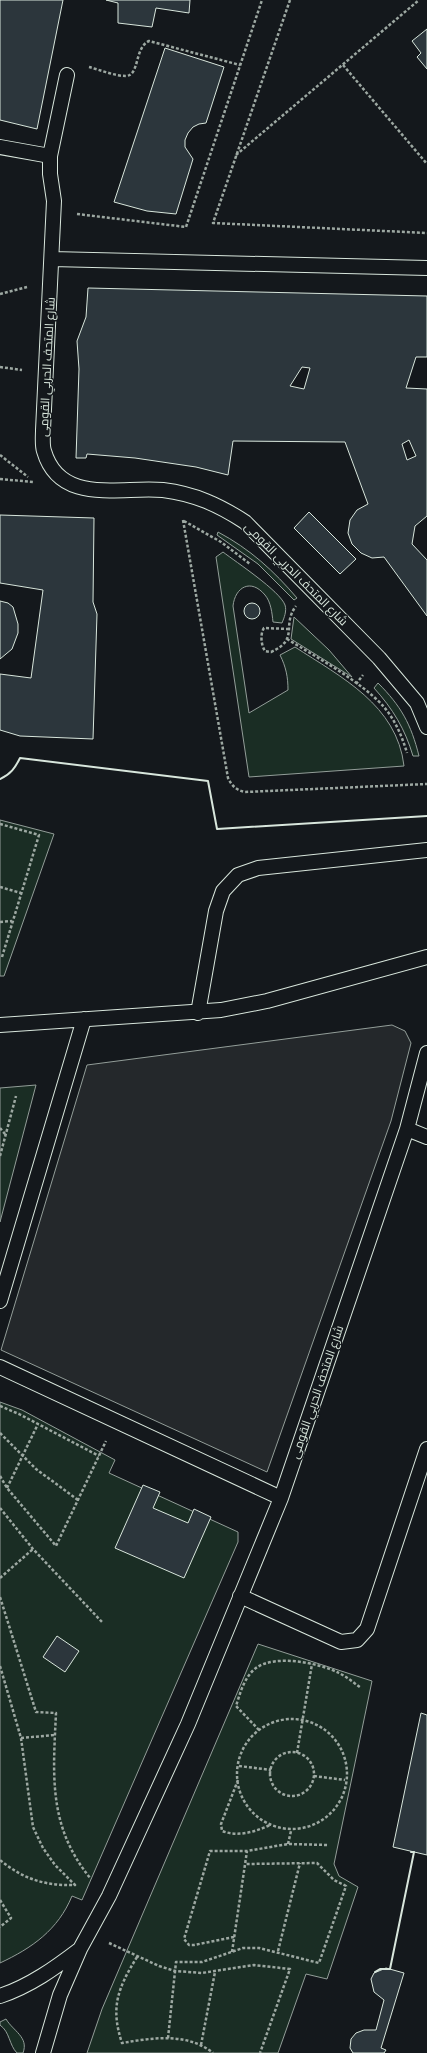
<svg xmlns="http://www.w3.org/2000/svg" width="427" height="2053" font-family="'Exo 2',Cairo,sans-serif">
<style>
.green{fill:#1a2d24;stroke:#939e99}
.parking{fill:#24282b;stroke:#939e99}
.building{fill:#2c363c;stroke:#d8e6dc;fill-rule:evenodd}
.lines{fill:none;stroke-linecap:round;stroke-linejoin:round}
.lane-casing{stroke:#d8e6dc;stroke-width:16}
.path{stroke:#9da8a2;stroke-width:2.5;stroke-dasharray:3 2;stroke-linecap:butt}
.lane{stroke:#14181c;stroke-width:14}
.wall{stroke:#d8e6dc;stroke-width:2}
.labels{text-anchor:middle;stroke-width:3;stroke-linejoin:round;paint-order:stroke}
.street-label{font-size:12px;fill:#d8e6dc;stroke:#14181c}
</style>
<rect width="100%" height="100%" fill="#14181c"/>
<path class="green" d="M 218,532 C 250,549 274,571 297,598 L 294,600 L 258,564 L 217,535 Z
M 223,552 C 236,562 280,591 285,605 C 287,611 284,618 282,623 L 273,622 C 272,613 271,602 265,595 C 251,578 235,587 233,606 L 249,713 L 288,690 C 288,677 286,667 280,655 L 295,647 C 341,677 397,705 404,766 L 249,777 L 216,557 Z
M 294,617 L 329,650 L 352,677 L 291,639 Z
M 378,683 C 401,706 411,724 419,756 L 413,756 C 405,729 393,709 374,688 Z
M 0,820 L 54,834 L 4,976 L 0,976 Z
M 36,1085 L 0,1222 L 0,1088 Z
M 0,1402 L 22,1410 L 115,1460 L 109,1473 L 238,1532 L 238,1542 L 82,1900 L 72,1896 C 58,1930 32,1948 0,1963 Z
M 258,1644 L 372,1681 L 334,1864 L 339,1876 L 358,1887 L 327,1979 L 306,1974 L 278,2053 L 87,2053 L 102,2009 Z
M 6,2019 C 13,2031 29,2037 23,2053 L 17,2053 C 9,2045 10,2032 0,2025 L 0,2022 Z"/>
<path class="parking" d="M 392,1025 L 405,1031 L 411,1043 L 391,1121 L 267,1472 L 1,1350 L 87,1065 Z"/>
<path class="building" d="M 0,0 L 63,0 L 37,129 L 0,120 Z
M 106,0 L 190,0 L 189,13 L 156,8 L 152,27 L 118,23 L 118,3 Z
M 427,29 L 427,69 L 417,57 L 421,53 L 412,41 Z
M 165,48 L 224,67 L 206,123 L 199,124 L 193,127 L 188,133 L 185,140 L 185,147 L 193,159 L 176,214 L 147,211 L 114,202 Z
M 88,288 L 427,296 L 427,357 L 416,357 L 406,388 L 427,389 L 427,516 L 415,526 L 412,544 L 427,560 L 427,616 L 384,557 L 372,558 L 361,553 L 352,544 L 348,533 L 350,520 L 357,510 L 368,504 L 345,442 L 233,441 L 228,475 L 196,467 L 135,458 L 87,454 L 86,458 L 76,458 L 79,369 L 77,341 L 86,317 ZM 302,367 L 310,368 L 304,389 L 290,386 ZM 409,440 L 416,456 L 407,460 L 402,444 Z
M 309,512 L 356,559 L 340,574 L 294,528 Z
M 0,515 L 94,518 L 93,602 L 97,614 L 93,739 L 20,736 L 0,730 L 0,674 L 31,678 L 43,590 L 0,583 Z
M 0,601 L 8,603 L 13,607 L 18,624 L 18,633 L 12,649 L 0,659 Z
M244 611a8 8 0 1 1 16 0a8 8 0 1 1-16 0Z
M 143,1485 L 160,1492 L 153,1508 L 188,1523 L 194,1509 L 211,1517 L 184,1578 L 115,1548 Z
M 57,1636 L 79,1651 L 65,1672 L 43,1657 Z
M 421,1713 L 427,1715 L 427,1855 L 393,1847 Z
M 386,1968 L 404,1973 L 381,2048 L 386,2050 L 384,2053 L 353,2053 L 350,2048 L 351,2039 L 356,2033 L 364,2030 L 376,2030 L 384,2000 L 374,1992 L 371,1979 L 374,1973 Z"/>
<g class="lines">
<g class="lane-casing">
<path id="lane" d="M 67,75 L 50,156 L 50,174 L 54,201 L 43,430 C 43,436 42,445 44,451 C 60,506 121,486 163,490 C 195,494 219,505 245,522 L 379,658 L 417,703 L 427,727
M 0,147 L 50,156
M 52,259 L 427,268
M 198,1013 L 216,911 L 223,891 L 238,875 L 258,868 L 427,850
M 0,1025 L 221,1010 L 267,1001 L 427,957
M 407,1129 L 427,1137
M 0,1301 L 84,1019
M 0,1367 L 281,1498
M 240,1596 L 341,1642 L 357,1640 L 367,1629 L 427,1449
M 0,1996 C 30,1986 55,1968 80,1949
M 43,2053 L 60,1995 L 80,1949 L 109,1896 L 188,1724 L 281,1498 L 407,1129 L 427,1053"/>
</g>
<path class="path" d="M 290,0 L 213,223 L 427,233
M 343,65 L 427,164
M 89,67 C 100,70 115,76 126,76 C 140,75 134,48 149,41 L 240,65
M 236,155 L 419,0
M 77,214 L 186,227 L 262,0
M 0,294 L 27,287
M 0,367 L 22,370
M 0,455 L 28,477
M 0,479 L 33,482
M 183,520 L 228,778 C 232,786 236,790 245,792 L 427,784
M 184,521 L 221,542 L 250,564
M 289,629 L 264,628 C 260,634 261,645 265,651 L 271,652 C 300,639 281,626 296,606
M 287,639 C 316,657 362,682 384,707 C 395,720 402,736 407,753
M 356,684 L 363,675
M 0,824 L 39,835 L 2,957 L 0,957
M 0,887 L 21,893
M 0,922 L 12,921
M 0,1128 L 5,1134
M 0,1156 L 16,1096
M 0,1406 L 19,1414 L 99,1456
M 0,1433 L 36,1469 L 78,1500
M 0,1476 L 7,1488 L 56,1546 L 106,1441
M 7,1488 L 38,1424
M 0,1508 L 33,1549 L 102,1622
M 0,1578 L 33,1549
M 0,1597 L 36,1712 L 56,1713 C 53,1776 48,1827 91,1879
M 0,1666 L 21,1738 L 33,1827 L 43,1848 L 55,1865 L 75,1885 C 45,1886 23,1879 0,1860
M237 1774a55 55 0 1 1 110 0a55 55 0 1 1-110 0Z
M 259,1730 L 236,1706 C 240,1694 244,1677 256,1668 C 275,1654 319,1663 339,1673 C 347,1677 354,1683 361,1688
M 21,1738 L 55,1735
M270 1774a22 22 0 1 1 44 0a22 22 0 1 1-44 0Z
M 297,1753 L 312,1664
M 239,1766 L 271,1770
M 314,1776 L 345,1780
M 238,1780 L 221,1824 L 222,1831 C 238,1837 255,1832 270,1825
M 288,1844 L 291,1831
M 0,1900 L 11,1918 L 0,1927
M 234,1937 L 194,1945 L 189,1945 L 184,1939 L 210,1851 L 247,1851 L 288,1844 L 329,1845
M 109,1943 L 159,1966 L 175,1971 L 202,1973 L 254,1965 L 290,1969 L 260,2053
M 278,1951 L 300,1863
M 232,1952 L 247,1851
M 137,1957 C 118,1988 110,2007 122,2043 C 152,2038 187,2032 213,2053
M 168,2038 L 176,1962 L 202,1962 L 243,1948 L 259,1948 L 319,1963 L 346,1886 L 334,1880 L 317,1863 L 246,1864
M 201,2045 L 215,1972"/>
<use href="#lane" class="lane"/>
<path class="wall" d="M 0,779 C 11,774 15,768 20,758 L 208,781 L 217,829 L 427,816
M 375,1972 L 380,1969 L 390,1969 L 414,1852 L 411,1852"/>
</g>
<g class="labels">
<g class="street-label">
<text transform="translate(47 367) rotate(-87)" y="4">شارع المتحف الحربي القومى</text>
<text transform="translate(296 574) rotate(45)" y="4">شارع المتحف الحربي القومى</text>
<text transform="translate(317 1392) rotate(-71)" y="4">شارع المتحف الحربي القومى</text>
</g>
</g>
</svg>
